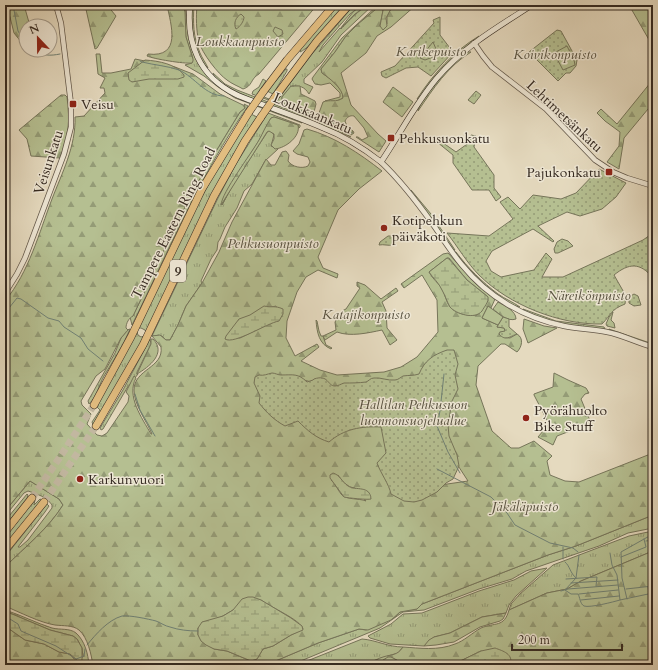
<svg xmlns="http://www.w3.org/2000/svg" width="658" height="670" font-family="Cardo,serif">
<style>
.grass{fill:url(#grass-tufts);stroke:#76755a}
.forest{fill:url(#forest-firs);stroke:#76755a;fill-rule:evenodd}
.wetland{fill:url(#wetland-marsh);stroke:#76755a}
.park{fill:url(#park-dots);stroke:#76755a}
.pitch{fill:#b5bf91;stroke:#76755a}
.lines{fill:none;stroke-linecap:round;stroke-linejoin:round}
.stream{stroke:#708175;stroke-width:1}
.motorway-tunnel{stroke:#c2b7a0;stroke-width:7;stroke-dasharray:7 3.5;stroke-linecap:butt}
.tertiary-casing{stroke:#625749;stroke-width:6}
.secondary-casing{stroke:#362b22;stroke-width:6}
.motorway-casing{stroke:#362b22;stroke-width:8}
.tertiary{stroke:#eee7d5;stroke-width:4.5}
.secondary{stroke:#eee7d5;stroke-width:5}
.motorway{stroke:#e2bd80;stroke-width:7}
.motorway-bridge-casing{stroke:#362b22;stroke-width:8;stroke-linecap:butt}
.motorway-bridge{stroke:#e2bd80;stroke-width:7}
.poi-dot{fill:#8f2418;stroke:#eee7d5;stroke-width:1.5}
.labels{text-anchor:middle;stroke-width:3;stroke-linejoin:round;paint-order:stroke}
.shield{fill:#eee7d5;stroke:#6d6358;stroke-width:1}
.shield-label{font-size:13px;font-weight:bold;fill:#362b22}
.park-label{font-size:14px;font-style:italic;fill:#56503e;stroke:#eee7d5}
.poi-label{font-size:14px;fill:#362b22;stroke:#eee7d5;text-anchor:start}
.street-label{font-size:14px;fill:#362b22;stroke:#eee7d5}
</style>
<defs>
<pattern id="grass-tufts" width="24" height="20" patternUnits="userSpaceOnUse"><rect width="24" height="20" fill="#b5bf91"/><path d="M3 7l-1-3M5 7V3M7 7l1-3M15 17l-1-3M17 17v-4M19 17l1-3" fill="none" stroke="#949b76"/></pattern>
<pattern id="forest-firs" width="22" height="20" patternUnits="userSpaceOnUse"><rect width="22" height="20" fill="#b5bf91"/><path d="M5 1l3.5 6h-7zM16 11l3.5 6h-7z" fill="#949b76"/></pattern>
<pattern id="wetland-marsh" width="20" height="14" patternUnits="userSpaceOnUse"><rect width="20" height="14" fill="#b5bf91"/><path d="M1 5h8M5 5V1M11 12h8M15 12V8" fill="none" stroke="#949b76"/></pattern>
<pattern id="park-dots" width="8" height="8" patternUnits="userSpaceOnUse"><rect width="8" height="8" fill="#b5bf91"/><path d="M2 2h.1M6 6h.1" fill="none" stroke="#949b76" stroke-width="1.8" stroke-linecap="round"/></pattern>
</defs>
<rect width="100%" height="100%" fill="#e5dabf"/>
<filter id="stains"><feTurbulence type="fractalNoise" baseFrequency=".005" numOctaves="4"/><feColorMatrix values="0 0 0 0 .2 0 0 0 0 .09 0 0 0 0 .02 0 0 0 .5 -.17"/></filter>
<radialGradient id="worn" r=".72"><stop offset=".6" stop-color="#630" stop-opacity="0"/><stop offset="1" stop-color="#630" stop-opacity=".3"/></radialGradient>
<path class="grass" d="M 183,5 L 184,5 C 189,20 186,35 192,50 C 209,96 260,106 301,121 L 302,123 L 235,98 L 218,87 L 204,76 L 185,65 L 192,63 C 194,55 188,46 186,38 C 183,27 186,16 183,5 Z
M 192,5 L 194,5 C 193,22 193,37 200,53 C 202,58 206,63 208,68 C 192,57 191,22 192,5 Z
M 338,5 L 345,5 C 335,16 312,47 300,52 L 301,48 Z
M 354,5 L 362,5 L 350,14 L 341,24 L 323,45 L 319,52 L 340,28 L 341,29 C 349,21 362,5 373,5 L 341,35 L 322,62 L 304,79 L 304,83 L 313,87 L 309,94 C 304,86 300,86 292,86 L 282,97 L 282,102 L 284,104 L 308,113 L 314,112 L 312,116 L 252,94 L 253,91 L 259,87 L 263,79 L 266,81 L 257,94 L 276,102 L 312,54 Z
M 378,5 L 381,5 L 358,24 L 346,36 L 335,52 L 321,69 L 322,73 C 329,78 344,88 343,98 L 335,102 L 325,101 L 340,97 L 340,93 L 330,83 L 321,85 L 315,84 L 312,79 L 313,77 L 342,38 Z
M 479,36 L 479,37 L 419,98 L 417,99 C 433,74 454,51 479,36 Z
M 467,52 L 471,52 C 448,66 433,89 418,111 C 424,89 450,66 467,52 Z
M 286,69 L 287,69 L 287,71 L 273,94 L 267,91 Z
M 213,73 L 225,84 L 237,90 L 312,119 L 309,119 C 292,113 215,89 213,73 Z
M 476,91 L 481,95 L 474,104 L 468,100 Z
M 244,104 L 248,106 C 200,175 169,250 132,325 L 130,317 L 133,316 C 151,279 167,241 186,205 C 202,173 221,143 240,112 L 245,108 Z
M 268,113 L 300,125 L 300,127 L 299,128 L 298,125 L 274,117 L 271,118 L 260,139 L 241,169 L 222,205 L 233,185 L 268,131 L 271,131 L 274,135 L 271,146 L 278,149 L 265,161 L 252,184 L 244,191 L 237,208 L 225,227 L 220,239 L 218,242 L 217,250 L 211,259 L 201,281 L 202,283 L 186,306 L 178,325 L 170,340 L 166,340 L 162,336 L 152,336 L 218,198 L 236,164 Z
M 319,113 L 322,119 L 351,133 L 353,131 L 354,133 L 351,135 L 339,128 L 318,119 Z
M 251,114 L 257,117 L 239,145 L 212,194 L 146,332 L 145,330 L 141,328 L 139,328 L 179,240 L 215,172 Z
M 320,122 L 337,129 L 351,137 L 319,124 Z
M 411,190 L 431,214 L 455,250 L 453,250 L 410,191 Z
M 455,252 L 456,252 C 468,268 482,282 498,294 C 505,299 513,302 520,307 C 498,304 468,269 455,252 Z
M 523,309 L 556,321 L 604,327 L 605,329 C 580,330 548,321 525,311 Z
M 613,312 L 611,320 L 614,323 L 615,328 L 607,326 L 606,324 L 609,317 Z
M 316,320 L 317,321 L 319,331 L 321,336 L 323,336 L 326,345 L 332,348 L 331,349 C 319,344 317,333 316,320 Z
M 130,329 C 123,346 113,361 104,376 C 99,385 97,396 89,404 L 88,401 L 115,353 L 121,338 L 127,330 Z
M 609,329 L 653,344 L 653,345 L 609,330 Z
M 137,332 L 138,335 L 141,337 L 144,336 L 128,367 L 93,425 L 92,422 L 100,410 L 96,406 Z
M 150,339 L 151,344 L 137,372 L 137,374 L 138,374 L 127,388 L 103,429 L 101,430 L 100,428 L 123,390 Z
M 30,481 L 59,499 L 63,505 C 48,529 25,547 5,567 L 5,557 L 47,504 L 49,506 L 45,512 L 18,547 L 20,547 L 28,540 L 52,508 L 52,505 C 47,497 37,494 28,491 L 24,493 L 5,516 L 5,511 Z
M 27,494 L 28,495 L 27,498 L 5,526 L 5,521 Z
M 40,499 L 42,500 L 5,546 L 5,537 L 35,500 L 34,505 Z
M 653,515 L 653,528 L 628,533 L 599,546 L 526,571 L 512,579 L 479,589 L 424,610 L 403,612 L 380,628 L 368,633 L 291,665 L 266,665 L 318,643 L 359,629 L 366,630 L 394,618 L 400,612 L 417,609 L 422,604 L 548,555 L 576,546 Z
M 653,531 L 653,553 L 648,553 L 581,581 L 567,589 L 547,593 L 509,610 L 511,604 L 520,594 L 553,565 L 629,536 Z
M 547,568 L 516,596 L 509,605 L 506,613 L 482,617 L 450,633 L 434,637 L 424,646 L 390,644 L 370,638 L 368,636 L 391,624 L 403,614 L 422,613 L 479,591 L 514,580 L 531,571 Z
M 362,639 C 376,640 388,647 403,647 L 398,653 L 375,660 L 369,665 L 297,665 Z"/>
<path class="forest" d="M 5,5 L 24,5 L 30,26 L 26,26 L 26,48 L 14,33 L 10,17 Z
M 85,5 L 107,5 L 116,16 L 97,48 L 95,49 Z
M 167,5 L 183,5 L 185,12 L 186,37 L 193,59 L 193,61 L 192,63 C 184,64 154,59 147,56 L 148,54 C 182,58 171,25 167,5 Z
M 197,5 L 317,5 L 259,74 C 250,79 253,86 243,89 C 238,86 232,84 227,80 C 218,74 202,53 199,42 C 196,30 196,17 197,5 Z
M 362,5 L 367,5 L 355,14 L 340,29 L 353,12 Z
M 381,5 L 384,5 L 380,26 L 387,24 L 387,16 L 393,5 L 416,5 L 391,27 L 377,36 L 366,53 L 341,73 L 351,105 L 378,134 L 386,141 L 379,152 L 356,137 L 358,137 L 362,140 L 368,137 L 364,128 L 354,116 C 350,115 347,117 345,121 L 347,126 L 353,131 L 352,133 L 322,119 L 319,113 L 323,102 C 330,99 336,103 343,98 C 343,88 329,78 322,73 L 321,69 L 335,52 L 346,36 L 358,24 Z
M 629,5 L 653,5 L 653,103 L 624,138 L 619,169 L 607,162 L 619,146 L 620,132 L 605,121 L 597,113 L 601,109 L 617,124 L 651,82 L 652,45 Z
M 96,54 L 100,54 L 102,73 L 111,73 L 131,69 L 135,59 L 175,67 L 185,71 L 193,74 L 220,94 L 243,105 L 245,108 L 240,112 C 221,143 202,173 186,205 C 167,241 151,279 133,316 C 129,318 126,323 126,328 L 128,330 L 121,338 L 105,369 L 96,376 L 81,401 L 82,405 L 91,414 L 87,424 L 97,435 L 102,436 L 107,433 L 128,402 L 129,396 L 126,392 L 134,376 L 136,378 C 126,396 142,418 151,434 L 152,434 C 146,420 134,405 134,390 C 134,369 164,368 161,347 L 152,336 L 160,335 L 166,340 L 170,340 L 178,325 L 186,306 L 202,283 L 219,252 L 232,222 L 265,161 L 266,159 L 271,165 L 275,165 L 282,152 L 286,151 L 289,155 L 288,161 C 292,167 302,169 308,166 L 310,162 L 308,157 L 297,154 L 293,151 L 299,144 L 304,130 L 307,129 C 335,137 359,153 382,171 L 359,189 L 338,210 L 318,257 L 323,268 L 338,274 L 337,278 L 318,270 L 306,277 L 297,292 L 287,321 L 286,338 L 295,356 L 317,344 L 319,347 L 301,361 L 320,370 L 337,375 L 384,372 L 401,367 L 417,357 L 438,332 L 437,300 L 422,275 L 404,288 L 401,284 L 443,254 L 448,253 L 476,284 L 495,299 L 491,308 L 488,306 L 482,318 L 498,325 L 497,327 L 505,328 L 505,332 L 501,332 L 503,337 L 510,338 L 517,334 C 524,338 522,347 517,352 L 505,344 L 501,344 L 478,366 L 476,385 L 492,431 L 511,448 L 519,448 L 534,441 L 552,456 L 547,461 L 550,475 L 565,481 L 579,482 L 653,453 L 653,515 L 576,546 L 548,555 L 422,604 L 417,609 L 400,612 L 391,620 L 368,630 L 359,629 L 318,643 L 266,665 L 93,665 C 91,654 88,638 79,630 C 73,625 63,626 55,625 C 41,623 19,612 5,606 L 5,567 C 25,547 48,529 63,505 L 59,499 L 30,481 L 5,511 L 5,301 C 29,272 39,233 52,199 C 62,173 76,146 75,117 L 84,116 L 105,93 L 104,88 L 100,88 L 105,78 L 98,74 ZM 447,258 L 449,258 L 467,280 L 487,296 L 488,301 L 477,315 C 469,316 456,314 450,307 C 446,302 445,293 441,287 C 437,282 432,278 429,272 ZM 276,306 L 278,321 L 272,322 L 240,338 L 226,336 L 268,308 ZM 428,374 L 455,461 L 468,481 L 413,489 L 387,427 L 336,423 L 304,380 L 347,392 ZM 338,475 L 343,482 L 350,487 L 355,488 L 366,501 C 359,498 345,500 341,494 C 337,489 336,484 331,480 ZM 261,600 C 270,607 301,620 303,629 L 291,635 L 273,646 L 263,649 L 257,659 L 251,661 L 227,651 L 214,649 L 198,635 L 198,628 L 223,616 L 233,610 Z
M 291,86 L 300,86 L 301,94 L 315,101 L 316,104 L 314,112 L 308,113 L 282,103 L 282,97 Z
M 393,87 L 413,102 L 402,117 L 383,102 Z
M 61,95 L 65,95 L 67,97 C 70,123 69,133 60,158 L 31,156 L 27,139 L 19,130 Z
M 274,117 L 298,125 C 301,136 286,148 275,149 L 271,145 L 274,139 L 274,134 L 269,131 L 267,132 L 221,205 C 222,192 251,154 259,140 C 263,133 266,125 271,118 Z
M 357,282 L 365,285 L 381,299 L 396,288 L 398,291 L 382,302 L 386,311 L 387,328 L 397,340 L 390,345 L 382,330 C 368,333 350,337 337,332 L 325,340 L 323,336 L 336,330 L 335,322 L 342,311 L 346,309 L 360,288 L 357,286 Z
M 498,302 C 505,306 516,311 516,319 C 508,322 499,314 493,309 Z
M 524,319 L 544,326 L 557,328 L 528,343 L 523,329 Z
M 151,339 L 153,339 C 167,353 149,367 137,374 L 151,344 Z
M 554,373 L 568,380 L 586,388 L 589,393 L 585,394 L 581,399 L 591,423 L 557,436 L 553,445 L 538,437 L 549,424 L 534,395 L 534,394 L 553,387 Z
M 648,553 L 653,553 L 653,665 L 546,665 L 544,660 L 540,661 L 539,665 L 510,665 L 511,661 L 481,651 L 452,665 L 406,665 L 391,657 L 382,663 L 382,665 L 369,665 C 374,662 378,658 383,657 C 392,654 397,656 403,647 C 419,648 438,651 455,644 C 464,641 472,633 481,628 C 495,622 504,628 509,610 L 547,593 L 567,589 L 581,581 Z
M 5,610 C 21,615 36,623 52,628 C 60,630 70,628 76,633 C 85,641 88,654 89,665 L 5,665 L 5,626 L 25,640 L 44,644 L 59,652 L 70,654 L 74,659 L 83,657 L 82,648 L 77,639 L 73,636 L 50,630 L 5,611 Z
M 506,613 L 503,619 L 500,621 L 480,627 L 454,642 L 436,645 L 424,646 L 429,640 L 434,637 L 450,633 L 482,617 Z"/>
<path class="wetland" d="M 384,5 L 393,5 L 386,18 L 387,26 L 383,30 L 380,26 Z
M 241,14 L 244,17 C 244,21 240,27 236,29 C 233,23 236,17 241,14 Z
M 275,27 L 282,30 L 283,34 L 278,37 L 273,31 Z
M 145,60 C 159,61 176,64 184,75 L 184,77 L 178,79 L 149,79 L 132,82 L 129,80 L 128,73 Z
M 447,258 L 449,259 L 467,280 L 488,297 C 489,302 484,307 482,311 C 475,320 456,314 450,307 C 447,302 445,295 442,290 C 439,283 433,278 429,272 Z
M 264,306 C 272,308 274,305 283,309 L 283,314 L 279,321 C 267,323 234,345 225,339 L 226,336 L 239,319 L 250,315 Z
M 333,473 C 340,475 342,482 348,486 C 356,491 370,485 371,499 C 368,500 348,498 344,497 L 330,478 L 330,475 Z
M 248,597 L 253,597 L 261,600 L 291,618 L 302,626 L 303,630 L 291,635 L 273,646 L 263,649 L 257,659 L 251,661 L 227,651 L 214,649 L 206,645 L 201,641 L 198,635 L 198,628 L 202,622 L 223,616 L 233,610 L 242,599 Z
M 5,611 L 50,630 L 73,636 L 77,639 L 82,648 L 82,660 L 79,662 L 70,654 L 59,652 L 44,644 L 25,640 L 5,626 Z
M 495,648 C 503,651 514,654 510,665 L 452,665 L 481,651 Z
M 388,657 L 391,657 L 406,665 L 382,665 L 383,660 Z"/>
<path class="park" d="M 440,17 L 440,35 L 453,52 L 431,76 L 418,67 L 406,68 L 386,78 L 382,76 L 381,72 L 395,66 L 434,23 L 433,20 Z
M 557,30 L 561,31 L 577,60 L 576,66 L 570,73 L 566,73 L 558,81 L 529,52 Z
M 471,135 L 476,136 L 474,147 L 494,175 L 494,188 L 501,197 L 496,201 L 489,190 L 472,190 L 453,163 L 453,155 L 437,142 L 439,140 L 456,152 L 470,142 Z
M 599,169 L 626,183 L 616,197 L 602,209 L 580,216 L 567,212 L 538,226 L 554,241 L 553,242 L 533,229 L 492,251 L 486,261 L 491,271 L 501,277 L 534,270 L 546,253 L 552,259 L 542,277 L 563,277 L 643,240 L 653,233 L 653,278 C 640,262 629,263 614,275 L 626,296 L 625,304 C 610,310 612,314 602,324 C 560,325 509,305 479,275 C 467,263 458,247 447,233 L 489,236 L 513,219 L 500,202 L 508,197 L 520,209 L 533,195 L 561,199 L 576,193 Z
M 388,236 L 393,236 L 395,243 L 393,245 C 388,246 384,244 379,245 L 380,242 Z
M 562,239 L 568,241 L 573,246 L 558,253 L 555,253 L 554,249 L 557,242 Z
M 634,294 L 638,296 L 641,305 L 634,306 L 629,303 L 629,297 Z
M 503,317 L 509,319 L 509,327 L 517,334 C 510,336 506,342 499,334 L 500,332 L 505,331 L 504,328 L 497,327 Z
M 447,350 L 454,350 L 458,364 L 455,375 L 458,389 L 452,401 L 448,425 L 449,436 L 457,455 L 459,466 L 453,479 L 446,483 L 437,492 L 422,500 L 414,502 L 404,501 L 391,494 C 389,484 381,474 377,463 L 386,453 L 381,427 C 361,426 344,429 329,442 C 316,438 308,431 298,421 L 285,426 C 274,420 267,413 259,403 L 260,396 L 254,383 L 255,377 L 259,375 C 264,376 267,374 272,373 C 275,373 278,375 281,375 C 293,375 298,373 307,382 L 313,380 L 314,379 C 329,374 327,386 335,386 C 338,386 341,384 344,383 C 351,383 359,383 366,382 C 369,381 370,378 374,378 C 380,377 388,381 395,380 C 398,380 401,377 403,376 C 409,375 413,376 419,374 C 425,360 433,355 447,350 Z"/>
<path class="pitch" d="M 433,42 L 436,49 L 433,57 L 425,60 L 420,58 Z
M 567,46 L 574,60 L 575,65 L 563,70 L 554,53 Z
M 488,306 L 503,317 L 498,325 L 482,318 Z"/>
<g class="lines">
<path class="stream" d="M 8,5 L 14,10 L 18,31 L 26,44
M 35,50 C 43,56 50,56 60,54
M 140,61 L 142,62 C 154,65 168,66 179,70 C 195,77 205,96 224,96
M 295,109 L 311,114
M 321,118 L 341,126 L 352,133
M 5,313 L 17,298 L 21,299 L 48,318 L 59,321 L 64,327 L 81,338 L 88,349 L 103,361
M 444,374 L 440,411 L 437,426 L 448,452 L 460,473
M 135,394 L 140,410 L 155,436
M 437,469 L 491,497 L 507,513 L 515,525 L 550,543 L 573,548 L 578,552
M 646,541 L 653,540
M 563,547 L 563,559
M 610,553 L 612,565 L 617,575 L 620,600 L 653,593
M 579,555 L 576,578 L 565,590 L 571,594 L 578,594 C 580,597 580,604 584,606 C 590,608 613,602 620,600
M 621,557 L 646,547 L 644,539
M 565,562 C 570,566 570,573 576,578
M 566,579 L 597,577 L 596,586
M 571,583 L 618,580
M 648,587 L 649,593
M 626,589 L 653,586
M 561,591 L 568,589 L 618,585
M 579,594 L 618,590
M 627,599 L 622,578 L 621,552 L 653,534
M 581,600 L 619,596
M 5,616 L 18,624 L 21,631 L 56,646 L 76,659 L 84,656 L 85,649
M 87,645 C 96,634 108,620 122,616 C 130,615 148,619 156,621 C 161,623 165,626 170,627 C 179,630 188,631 198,631"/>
<path class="motorway-tunnel" d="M 32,498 L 60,457 L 94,405
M 44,502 L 96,426"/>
<g class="tertiary-casing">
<path id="tertiary" d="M 474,43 L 483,56 L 492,67 L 546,109 L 595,160 L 613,172 L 627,178 L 653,186
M 381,162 C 400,180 417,202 432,223 C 442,237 451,252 462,265 C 488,297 524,318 564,326 C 578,329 593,329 607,332 C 623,335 637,343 653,347
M 5,293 L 17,274 L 25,258 L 64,154 L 71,127 L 71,104 L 61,23 L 56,5"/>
</g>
<g class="secondary-casing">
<path id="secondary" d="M 190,5 C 186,43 199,76 235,94 C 245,99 256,102 266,106 C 285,113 305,120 323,128 C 344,136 363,148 381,162 C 400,134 415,104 437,78 C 463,47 498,27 532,5"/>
</g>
<g class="motorway-casing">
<path id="motorway" d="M 263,92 L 287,60 L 334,5
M 275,97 L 317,41 L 349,5
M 94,405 L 131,337 L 202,189 L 249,112
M 96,426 L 143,345 L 214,196 L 245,141 L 261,117
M 5,532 L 32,498
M 5,550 L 44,502"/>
</g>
<use href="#tertiary" class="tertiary"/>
<use href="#secondary" class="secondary"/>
<use href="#motorway" class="motorway"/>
<g class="motorway-bridge-casing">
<path id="motorway-bridge" d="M 249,112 L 263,92
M 261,117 L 275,97"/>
</g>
<use href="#motorway-bridge" class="motorway-bridge"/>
</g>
<g class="poi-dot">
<rect x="69" y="100" width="8" height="8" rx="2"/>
<rect x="387" y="134" width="8" height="8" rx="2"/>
<rect x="605" y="168" width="8" height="8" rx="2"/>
<circle cx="384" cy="228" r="4"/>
<circle cx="526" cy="418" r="4"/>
<circle cx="80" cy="479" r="4"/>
</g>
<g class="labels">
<rect class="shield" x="170" y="260" width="16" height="22" rx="3"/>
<g class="shield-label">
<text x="178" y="276">9</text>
</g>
<g class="park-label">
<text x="240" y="46">Loukkaanpuisto</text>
<text x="431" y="56">Karikepuisto</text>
<text x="555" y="59">Koivikonpuisto</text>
<text x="273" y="248">Pehkusuonpuisto</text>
<text x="589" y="300">Näreikönpuisto</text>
<text x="366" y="319">Katajikonpuisto</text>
<text x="413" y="409">Hallilan Pehkusuon<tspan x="413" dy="16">luonnonsuojelualue</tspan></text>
<text x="525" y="511">Jäkäläpuisto</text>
</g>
<g class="poi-label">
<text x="81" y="109">Veisu</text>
<text x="399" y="143">Pehkusuonkatu</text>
<text x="601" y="177" text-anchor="end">Pajukonkatu</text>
<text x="392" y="225">Kotipehkun<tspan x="392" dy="16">päiväkoti</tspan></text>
<text x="534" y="415">Pyörähuolto<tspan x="534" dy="16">Bike Stuff</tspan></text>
<text x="88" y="484">Karkunvuori</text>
</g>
<g class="street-label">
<text transform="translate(313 113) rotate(23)" y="5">Loukkaankatu</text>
<text transform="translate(565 116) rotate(43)" y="5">Lehtimetsänkatu</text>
<text transform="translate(48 162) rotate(-72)" y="5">Veisunkatu</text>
<text transform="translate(173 223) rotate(-63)" y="5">Tampere Eastern Ring Road</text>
</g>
</g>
<rect width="658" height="670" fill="none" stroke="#e5dabf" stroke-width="20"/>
<rect x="6" y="6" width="646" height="658" fill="none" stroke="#362b22" stroke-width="2"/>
<rect x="10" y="10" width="638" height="650" fill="none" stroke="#362b22"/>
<g transform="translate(38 38) rotate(338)"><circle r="19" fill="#eee7d5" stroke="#a49c8d"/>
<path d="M0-3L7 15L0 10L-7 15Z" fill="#8f2418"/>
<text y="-6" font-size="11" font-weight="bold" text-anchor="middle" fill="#362b22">N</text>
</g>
<path d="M512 644v6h110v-6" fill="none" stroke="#362b22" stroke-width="2"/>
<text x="518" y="644" font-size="12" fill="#362b22" stroke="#eee7d5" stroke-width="3" paint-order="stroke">200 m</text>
<rect width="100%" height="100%" filter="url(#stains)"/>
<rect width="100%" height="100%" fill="url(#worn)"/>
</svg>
